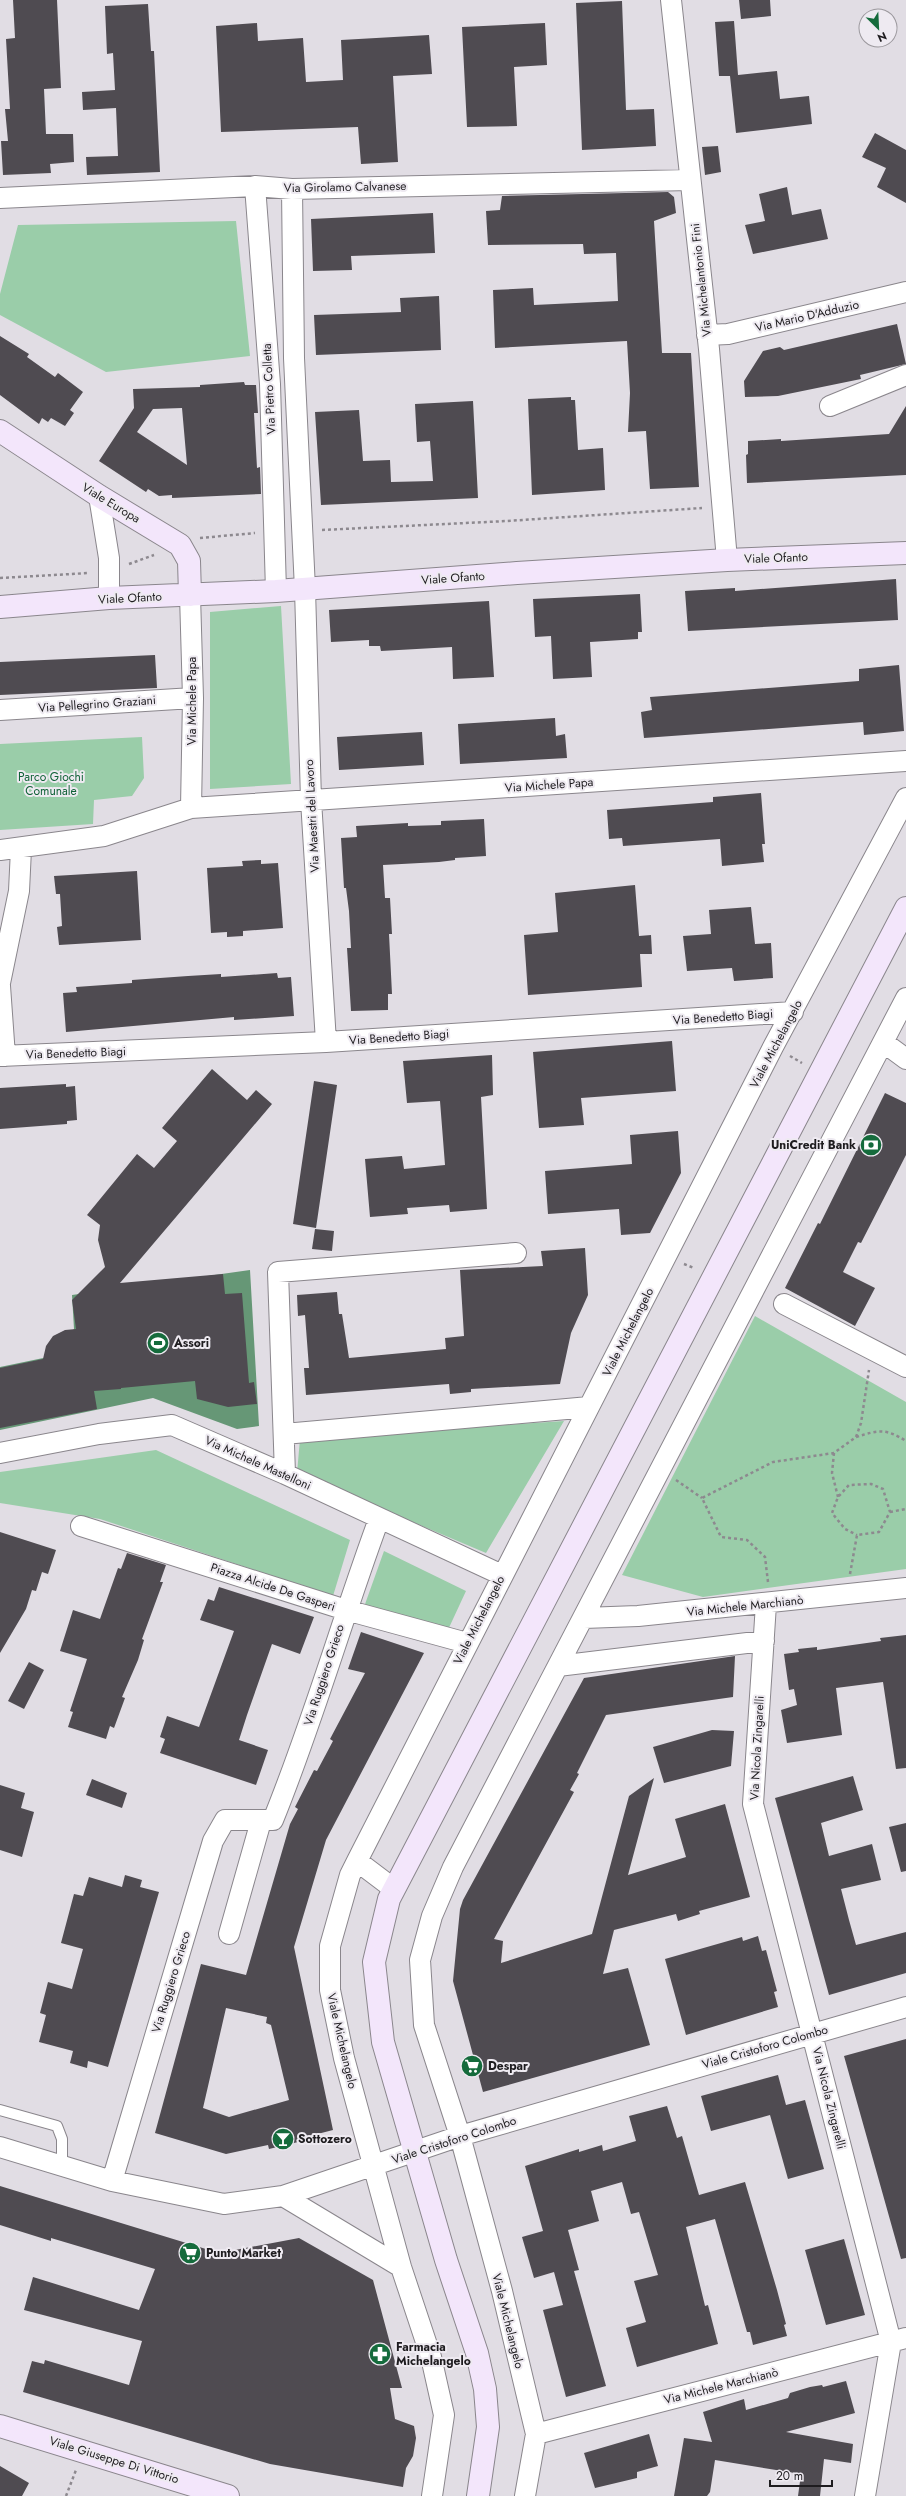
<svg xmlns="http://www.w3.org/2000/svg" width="906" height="2496" font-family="Jost,sans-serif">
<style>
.green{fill:#9acda9}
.water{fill:#669776}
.building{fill:#4f4b51;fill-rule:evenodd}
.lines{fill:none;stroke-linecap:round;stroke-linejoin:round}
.lane-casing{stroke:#8a868c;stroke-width:12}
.street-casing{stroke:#8a868c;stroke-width:22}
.secondary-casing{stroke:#8a868c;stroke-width:24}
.path{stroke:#8d898f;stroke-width:2.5;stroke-dasharray:3 3;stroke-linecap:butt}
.lane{stroke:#fff;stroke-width:10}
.street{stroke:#fff;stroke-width:20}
.secondary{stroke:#f3e6fb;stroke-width:22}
.labels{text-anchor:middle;stroke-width:4;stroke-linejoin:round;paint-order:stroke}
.street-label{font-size:12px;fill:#1e1c1f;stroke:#eeeaf1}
.park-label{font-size:12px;fill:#106237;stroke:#eeeaf1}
.poi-label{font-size:12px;font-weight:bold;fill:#1e1c1f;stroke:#eeeaf1;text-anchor:start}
</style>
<rect width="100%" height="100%" fill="#e1dde4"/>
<path class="green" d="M 236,221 L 250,356 L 106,372 L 0,315 L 0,294 L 18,225 Z
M 281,606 L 291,784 L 210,789 L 210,612 Z
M 142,737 L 144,778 L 132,796 L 94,800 L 93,824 L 0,830 L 0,744 Z
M 755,1316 L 906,1402 L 906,1569 L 703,1597 L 622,1575 Z
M 564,1421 L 486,1553 L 297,1473 L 300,1439 Z
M 156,1450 L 350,1540 L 333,1596 L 100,1519 L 0,1503 L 0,1472 Z
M 384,1551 L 466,1591 L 447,1632 L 364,1607 Z"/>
<path class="water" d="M 250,1270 L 259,1426 L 237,1429 L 153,1398 L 0,1430 L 0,1367 L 48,1357 L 74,1329 L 72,1295 Z"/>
<path class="building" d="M 13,0 L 57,0 L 61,88 L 44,89 L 46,134 L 73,134 L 74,162 L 50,164 L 51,173 L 3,175 L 1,141 L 8,141 L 5,109 L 10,109 L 6,39 L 15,38 Z
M 739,0 L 770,0 L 771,16 L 741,19 Z
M 622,1 L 626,110 L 654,109 L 656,146 L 582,150 L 576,3 Z
M 148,4 L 151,51 L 154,51 L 160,172 L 87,175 L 86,157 L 118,156 L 116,108 L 83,110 L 82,92 L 115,90 L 113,53 L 107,54 L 105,6 Z
M 734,21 L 738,75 L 777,71 L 780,99 L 809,96 L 812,124 L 736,133 L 730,76 L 719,76 L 715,22 Z
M 257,23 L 258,41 L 303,38 L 306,82 L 343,80 L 341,40 L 429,35 L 432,74 L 393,76 L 398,162 L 361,164 L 358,127 L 221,132 L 216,26 Z
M 545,23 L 547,65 L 514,67 L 517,126 L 467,127 L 462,27 Z
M 875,133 L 906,150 L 906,203 L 877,187 L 886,168 L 862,157 Z
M 718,146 L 721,172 L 705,175 L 702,147 Z
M 787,187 L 792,215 L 821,209 L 828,239 L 753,254 L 745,225 L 765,221 L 759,194 Z
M 668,192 L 674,197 L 676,213 L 654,221 L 662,353 L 691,353 L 699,487 L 650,489 L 646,431 L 628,432 L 630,393 L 627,341 L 495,348 L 493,290 L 533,288 L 534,305 L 618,301 L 616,253 L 584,254 L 583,244 L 488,245 L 486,211 L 500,210 L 502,196 Z
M 433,213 L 435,253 L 351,256 L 352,270 L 313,271 L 311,219 Z
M 439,296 L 441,350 L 316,355 L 314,315 L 401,312 L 400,298 Z
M 897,324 L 906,364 L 860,375 L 861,379 L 778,396 L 745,397 L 744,381 L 763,351 L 780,347 L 784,350 Z
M 0,336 L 29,354 L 27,357 L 55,377 L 58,373 L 83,392 L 70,410 L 74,413 L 65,426 L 51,418 L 48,422 L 42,418 L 39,424 L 0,395 Z
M 244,382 L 245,385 L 256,385 L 258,413 L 254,413 L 257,468 L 260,467 L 261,494 L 172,498 L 172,495 L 159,496 L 148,489 L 146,492 L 99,461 L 134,408 L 133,389 L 200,387 L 200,385 ZM 182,408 L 187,465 L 137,432 L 153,409 Z
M 571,397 L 571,400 L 575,400 L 578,450 L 603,448 L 605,490 L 532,495 L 528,399 Z
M 473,401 L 478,498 L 321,505 L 315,412 L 359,410 L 363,461 L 390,460 L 391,482 L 433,481 L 430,441 L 417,442 L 415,404 Z
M 906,406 L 906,475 L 747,483 L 746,455 L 748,454 L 748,441 L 781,439 L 781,441 L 889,434 Z
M 896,579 L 898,620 L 688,631 L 685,591 L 735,588 L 735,591 Z
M 640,594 L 642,632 L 638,632 L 638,639 L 590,642 L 592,677 L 553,679 L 551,636 L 535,637 L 533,599 Z
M 489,601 L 494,677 L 453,679 L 452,647 L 381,651 L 380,646 L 369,646 L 369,640 L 331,642 L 329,610 Z
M 155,655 L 157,688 L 0,695 L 0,662 Z
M 899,665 L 904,731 L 864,735 L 863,722 L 644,738 L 641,712 L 652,710 L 650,697 L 859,681 L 859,669 Z
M 555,718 L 556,736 L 565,734 L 567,758 L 460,764 L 458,724 Z
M 422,732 L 424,765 L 339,770 L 337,737 Z
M 761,793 L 765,844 L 762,844 L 764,862 L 722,866 L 720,839 L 623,846 L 622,838 L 609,839 L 607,810 L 713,802 L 713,797 Z
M 484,819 L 486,856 L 455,858 L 455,860 L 439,862 L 383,865 L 385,898 L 390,898 L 392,934 L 389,934 L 392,994 L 388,994 L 388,1010 L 351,1011 L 347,948 L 351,948 L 349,911 L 346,888 L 344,888 L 341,838 L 357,837 L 356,826 L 408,823 L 408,826 L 441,825 L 441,821 Z
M 261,860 L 261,864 L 278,863 L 283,928 L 243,931 L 243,936 L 227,937 L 227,932 L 211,933 L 207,868 L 243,866 L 242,861 Z
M 137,871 L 141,940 L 59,945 L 57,927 L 62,926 L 60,894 L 56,894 L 54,876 Z
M 635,885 L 639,936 L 651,935 L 652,954 L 640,954 L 642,987 L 528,995 L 524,935 L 558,932 L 555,893 Z
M 751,907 L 755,944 L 771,943 L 773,978 L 734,981 L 732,968 L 687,971 L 683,936 L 711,934 L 709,910 Z
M 277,973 L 278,978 L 291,977 L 294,1016 L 234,1020 L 234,1017 L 66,1032 L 63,993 L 77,992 L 76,987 L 132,983 L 132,980 L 188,976 L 221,974 L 221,977 Z
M 672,1041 L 676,1091 L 581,1098 L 584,1125 L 539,1128 L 533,1052 Z
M 492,1055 L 493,1095 L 481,1097 L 487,1209 L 450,1212 L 449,1205 L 407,1208 L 408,1214 L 370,1217 L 365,1159 L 402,1156 L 404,1169 L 445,1165 L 440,1101 L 407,1103 L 403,1061 Z
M 212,1069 L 247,1100 L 256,1090 L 272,1104 L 120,1283 L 223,1274 L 225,1294 L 242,1293 L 249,1383 L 254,1382 L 257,1404 L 228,1407 L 197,1399 L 195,1381 L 121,1388 L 121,1389 L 94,1391 L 97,1409 L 0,1428 L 0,1368 L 43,1359 L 46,1346 L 53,1336 L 65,1330 L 76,1329 L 72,1300 L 105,1267 L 98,1240 L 100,1225 L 87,1215 L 137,1154 L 154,1168 L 177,1141 L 162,1128 Z
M 314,1081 L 337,1085 L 316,1228 L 293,1224 Z
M 66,1084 L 66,1087 L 75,1086 L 77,1120 L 67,1121 L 67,1124 L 0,1129 L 0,1088 Z
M 885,1093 L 906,1103 L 906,1155 L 861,1243 L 858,1242 L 843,1272 L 875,1288 L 855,1326 L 785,1288 L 818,1223 L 820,1224 Z
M 678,1131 L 681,1173 L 650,1233 L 621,1235 L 619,1209 L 548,1214 L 545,1171 L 632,1164 L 630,1135 Z
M 315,1229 L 334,1231 L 332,1251 L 312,1249 Z
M 585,1248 L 588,1295 L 571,1333 L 560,1384 L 471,1389 L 471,1392 L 450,1394 L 449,1384 L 306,1395 L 304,1368 L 309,1368 L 305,1315 L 298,1316 L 297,1295 L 337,1292 L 339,1314 L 342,1314 L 349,1358 L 446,1349 L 445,1338 L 464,1336 L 460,1270 L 543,1266 L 541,1251 Z
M 0,1532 L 56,1550 L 48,1574 L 42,1572 L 36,1591 L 32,1590 L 26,1609 L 0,1653 Z
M 127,1553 L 166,1565 L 160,1582 L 163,1582 L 142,1639 L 144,1640 L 138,1660 L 122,1697 L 125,1698 L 114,1728 L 110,1726 L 106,1739 L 68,1727 L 73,1712 L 70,1711 L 87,1659 L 60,1651 L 73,1610 L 100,1619 L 118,1568 L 121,1569 Z
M 219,1587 L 314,1617 L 300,1654 L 272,1644 L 247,1715 L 239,1740 L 268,1750 L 256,1785 L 160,1753 L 165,1739 L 160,1737 L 167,1716 L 199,1727 L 234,1631 L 200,1620 L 208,1599 L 214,1601 Z
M 361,1632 L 424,1653 L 326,1840 L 294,1947 L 333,2130 L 298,2139 L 298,2142 L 269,2149 L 268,2145 L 226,2154 L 155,2133 L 201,1964 L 246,1975 L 290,1824 L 298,1809 L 295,1807 L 314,1770 L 317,1771 L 333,1741 L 330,1739 L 365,1673 L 348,1669 ZM 226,2008 L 267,2017 L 266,2023 L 271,2025 L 289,2100 L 229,2117 L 203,2108 Z
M 906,1635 L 906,1768 L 896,1769 L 883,1682 L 836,1688 L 842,1735 L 787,1743 L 781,1710 L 797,1705 L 794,1689 L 789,1690 L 784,1654 L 799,1652 L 798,1649 L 817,1647 L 817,1650 L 881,1641 L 880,1638 Z
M 735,1656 L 733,1697 L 606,1715 L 577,1773 L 579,1774 L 570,1790 L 574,1792 L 494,1939 L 503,1941 L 501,1963 L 592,1934 L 629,1796 L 654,1778 L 628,1875 L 686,1857 L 675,1819 L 725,1804 L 750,1897 L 699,1911 L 700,1914 L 678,1921 L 676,1914 L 614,1930 L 603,1974 L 628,1968 L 650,2045 L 483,2092 L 453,1981 L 460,1909 L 463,1900 L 584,1678 Z
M 29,1662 L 44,1670 L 24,1709 L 8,1701 Z
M 712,1730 L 734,1731 L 731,1766 L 664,1783 L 653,1747 Z
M 853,1776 L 863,1810 L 821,1823 L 829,1856 L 872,1844 L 881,1880 L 841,1889 L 849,1920 L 856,1945 L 906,1932 L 906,1973 L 829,1995 L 775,1798 Z
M 92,1779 L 127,1793 L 122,1808 L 86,1795 Z
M 0,1785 L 25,1793 L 21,1808 L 34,1812 L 22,1857 L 0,1850 Z
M 906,1823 L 906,1871 L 901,1872 L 889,1827 Z
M 125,1875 L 142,1880 L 140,1887 L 159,1892 L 108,2067 L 88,2061 L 87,2068 L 70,2063 L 73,2051 L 39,2042 L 46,2015 L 40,2013 L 48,1982 L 72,1989 L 83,1949 L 61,1943 L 74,1894 L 83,1896 L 89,1877 L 122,1887 Z
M 758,1936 L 762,1951 L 766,1950 L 777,1991 L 774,1992 L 778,2007 L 686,2035 L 665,1959 L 742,1937 L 743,1941 Z
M 906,2039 L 906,2258 L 901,2259 L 844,2056 Z
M 778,2075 L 786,2105 L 805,2100 L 824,2169 L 788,2179 L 770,2115 L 711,2131 L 701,2096 Z
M 667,2106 L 677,2138 L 682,2136 L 699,2195 L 745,2182 L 777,2290 L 786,2324 L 784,2325 L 787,2336 L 753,2345 L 750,2332 L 747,2332 L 715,2219 L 686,2227 L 705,2306 L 708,2305 L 718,2344 L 637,2367 L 626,2328 L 646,2322 L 634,2281 L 658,2275 L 639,2212 L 631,2214 L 622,2182 L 591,2191 L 599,2221 L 568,2230 L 579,2270 L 574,2271 L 606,2386 L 566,2397 L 543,2310 L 563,2305 L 554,2272 L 534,2278 L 522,2237 L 543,2231 L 525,2166 L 579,2149 L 579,2152 L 602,2145 L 603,2151 L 636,2141 L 629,2116 Z
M 0,2186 L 219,2253 L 299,2238 L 373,2280 L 402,2388 L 390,2388 L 395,2419 L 414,2426 L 416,2438 L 413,2456 L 406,2468 L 403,2487 L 270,2464 L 23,2392 L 32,2361 L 44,2364 L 45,2360 L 129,2385 L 142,2341 L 24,2310 L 33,2277 L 139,2310 L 155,2269 L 51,2238 L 51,2241 L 0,2225 Z
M 844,2239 L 865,2315 L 826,2325 L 805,2250 Z
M 846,2381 L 855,2413 L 786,2432 L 853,2444 L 851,2463 L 824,2459 L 820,2496 L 798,2496 L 801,2474 L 715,2460 L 710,2492 L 707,2496 L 674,2496 L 684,2438 L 712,2442 L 703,2412 L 744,2399 L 746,2410 L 788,2398 L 790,2393 L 810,2387 L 822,2385 L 823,2387 Z
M 649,2434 L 658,2466 L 637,2472 L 637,2478 L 595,2488 L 584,2453 Z
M 0,2466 L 29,2483 L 22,2496 L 0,2496 Z"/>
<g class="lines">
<g class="lane-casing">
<path id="lane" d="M 0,2110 L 57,2126 L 62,2139 L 62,2166"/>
</g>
<g class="street-casing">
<path id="street" d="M 671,0 L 709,349 L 727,560
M 255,186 L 270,384 L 276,591
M 292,189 L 294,358 L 305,589 L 311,800 L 326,1042
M 0,198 L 255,186 L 292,189 L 690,180
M 707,335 L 728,334 L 906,292
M 830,406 L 906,375
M 99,496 L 109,558 L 109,598
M 190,595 L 193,698 L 191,808
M 0,710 L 193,698
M 0,850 L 104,836 L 191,808 L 906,761
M 0,983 L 19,891 L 21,849
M 0,986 L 5,1056
M 883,1042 L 906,1059
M 0,1056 L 326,1042 L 793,1012
M 784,1304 L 906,1367
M 284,1434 L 589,1407
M 0,1453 L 99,1434 L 172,1425 L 285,1474 L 502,1575
M 285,1474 L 278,1272 L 516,1253
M 81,1526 L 346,1610 L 467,1643
M 766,1604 L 753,1804 L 891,2342 L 865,2496
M 584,1618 L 638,1616 L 906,1588
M 558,1666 L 764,1641
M 357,1861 L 394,1889
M 229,1934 L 261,1821
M 0,2147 L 112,2181 L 224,2204 L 283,2196 L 460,2136 L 906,2007
M 112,2181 L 213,1841 L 225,1820 L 273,1820 C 313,1722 342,1619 379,1519
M 283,2196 L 401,2267
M 536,2434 L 906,2338
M 432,2496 L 444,2415 L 431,2357 L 401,2267 L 344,2058 L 330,1990 L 330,1946 L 350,1875 L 357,1861 L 773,1047 L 906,798
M 525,2496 L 536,2434 L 502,2291 L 460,2136 L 424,2025 L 420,1960 L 432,1916 L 453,1867 L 906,998"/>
</g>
<g class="secondary-casing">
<path id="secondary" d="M 0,431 L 99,496 L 180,545 L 189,561 L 190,595
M 0,607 L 109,598 L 276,591 L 517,573 L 727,560 L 906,553
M 0,2426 L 228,2496
M 478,2496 L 488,2427 L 485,2389 L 477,2353 L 446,2260 L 383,2042 L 374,1962 L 389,1899 L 906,908"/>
</g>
<path class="path" d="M 322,530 L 507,521 L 702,508
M 200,538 L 255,533
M 129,564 L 154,555
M 0,578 L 89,573
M 790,1056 L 802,1063
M 684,1264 L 694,1268
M 856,1437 C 879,1430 885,1428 906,1441
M 834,1453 L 832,1473 L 838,1497
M 676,1480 L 702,1498
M 890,1512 L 906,1509
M 850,1574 L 857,1535 L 879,1532 L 890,1512 L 883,1489 L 871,1484 L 849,1485 L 838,1497 L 832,1513 L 845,1529 L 857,1535
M 768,1582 L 765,1557 L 747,1540 L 721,1537 L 702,1498 L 773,1462 L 834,1453 L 856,1437 L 861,1423 L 869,1370
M 66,2496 L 76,2470"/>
<use href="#lane" class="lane"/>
<use href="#street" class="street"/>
<use href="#secondary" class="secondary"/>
</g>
<defs>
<g id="bank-disc" transform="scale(1.15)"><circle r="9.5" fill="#156b3c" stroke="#eeeaf1"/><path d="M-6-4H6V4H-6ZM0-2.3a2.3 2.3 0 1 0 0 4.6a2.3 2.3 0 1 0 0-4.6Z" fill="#fff"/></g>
<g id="stadium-disc" transform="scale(1.15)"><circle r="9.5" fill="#156b3c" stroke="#eeeaf1"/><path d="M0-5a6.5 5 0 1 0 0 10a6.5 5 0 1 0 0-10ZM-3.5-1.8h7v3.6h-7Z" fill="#fff"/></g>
<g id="supermarket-disc" transform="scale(1.15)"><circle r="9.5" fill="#156b3c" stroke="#eeeaf1"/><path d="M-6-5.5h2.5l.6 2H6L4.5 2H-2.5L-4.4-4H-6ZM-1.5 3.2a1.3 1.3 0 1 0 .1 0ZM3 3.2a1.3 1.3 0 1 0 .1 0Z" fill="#fff"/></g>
<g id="bar-disc" transform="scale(1.15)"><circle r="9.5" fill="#156b3c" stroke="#eeeaf1"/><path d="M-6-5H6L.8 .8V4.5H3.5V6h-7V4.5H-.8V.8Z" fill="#fff"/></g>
<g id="pharmacy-disc" transform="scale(1.15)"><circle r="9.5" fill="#156b3c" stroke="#eeeaf1"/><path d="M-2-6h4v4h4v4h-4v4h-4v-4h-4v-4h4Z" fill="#fff"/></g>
</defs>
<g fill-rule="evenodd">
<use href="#bank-disc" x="871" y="1145"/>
<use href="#stadium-disc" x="158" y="1343"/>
<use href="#supermarket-disc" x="472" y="2066"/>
<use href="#bar-disc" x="283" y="2139"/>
<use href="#supermarket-disc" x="190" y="2253"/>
<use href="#pharmacy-disc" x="380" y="2354"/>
</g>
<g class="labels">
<g class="street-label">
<text transform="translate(345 187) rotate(-1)" y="4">Via Girolamo Calvanese</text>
<text transform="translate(701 280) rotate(-96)" y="4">Via Michelantonio Fini</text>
<text transform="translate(807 316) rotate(-13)" y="4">Via Mario D'Adduzio</text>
<text transform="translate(269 389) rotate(-93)" y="4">Via Pietro Colletta</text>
<text transform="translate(111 503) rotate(31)" y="4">Viale Europa</text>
<text transform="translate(776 558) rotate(-2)" y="4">Viale Ofanto</text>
<text transform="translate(453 578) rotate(-4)" y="4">Viale Ofanto</text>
<text transform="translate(130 598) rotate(-3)" y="4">Viale Ofanto</text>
<text transform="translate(192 701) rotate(-90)" y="4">Via Michele Papa</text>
<text transform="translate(97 704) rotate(-4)" y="4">Via Pellegrino Graziani</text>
<text transform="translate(549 785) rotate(-4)" y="4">Via Michele Papa</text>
<text transform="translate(312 816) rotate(-93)" y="4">Via Maestri del Lavoro</text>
<text transform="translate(723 1017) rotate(-4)" y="4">Via Benedetto Biagi</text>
<text transform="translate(399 1037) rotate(-4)" y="4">Via Benedetto Biagi</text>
<text transform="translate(776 1044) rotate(-62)" y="4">Viale Michelangelo</text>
<text transform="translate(76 1053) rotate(-2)" y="4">Via Benedetto Biagi</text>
<text transform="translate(628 1332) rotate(-63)" y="4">Viale Michelangelo</text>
<text transform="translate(258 1463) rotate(24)" y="4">Via Michele Mastelloni</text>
<text transform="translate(273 1587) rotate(18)" y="4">Piazza Alcide De Gasperi</text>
<text transform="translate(745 1606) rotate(-6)" y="4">Via Michele Marchianò</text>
<text transform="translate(479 1620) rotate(-63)" y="4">Viale Michelangelo</text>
<text transform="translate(324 1675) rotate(-72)" y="4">Via Ruggiero Grieco</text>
<text transform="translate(757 1748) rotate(-87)" y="4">Via Nicola Zingarelli</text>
<text transform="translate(171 1982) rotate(-73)" y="4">Via Ruggiero Grieco</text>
<text transform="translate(342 2041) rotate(77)" y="4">Viale Michelangelo</text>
<text transform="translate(765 2047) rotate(-16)" y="4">Viale Cristoforo Colombo</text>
<text transform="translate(829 2098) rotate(76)" y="4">Via Nicola Zingarelli</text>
<text transform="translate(454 2140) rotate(-18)" y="4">Viale Cristoforo Colombo</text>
<text transform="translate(508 2321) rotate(76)" y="4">Viale Michelangelo</text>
<text transform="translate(721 2386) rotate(-14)" y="4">Via Michele Marchianò</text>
<text transform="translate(114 2460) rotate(17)" y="4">Viale Giuseppe Di Vittorio</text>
</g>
<g class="park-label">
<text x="51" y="781">Parco Giochi<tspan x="51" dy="14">Comunale</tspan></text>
</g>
<g class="poi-label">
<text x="856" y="1149" text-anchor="end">UniCredit Bank</text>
<text x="174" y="1347">Assori</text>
<text x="488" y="2070">Despar</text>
<text x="298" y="2143">Sottozero</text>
<text x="206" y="2257">Punto Market</text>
<text x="396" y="2351">Farmacia<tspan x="396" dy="14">Michelangelo</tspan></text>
</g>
</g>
<g transform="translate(878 28) rotate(156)"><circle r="19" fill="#eeeaf1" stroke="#9b989d"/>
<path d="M0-3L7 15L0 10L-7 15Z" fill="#156b3c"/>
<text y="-6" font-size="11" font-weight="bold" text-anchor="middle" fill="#1e1c1f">N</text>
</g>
<path d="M770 2480v6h62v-6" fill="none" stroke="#1e1c1f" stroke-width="2"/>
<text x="776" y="2480" font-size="12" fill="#1e1c1f" stroke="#eeeaf1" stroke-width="3" paint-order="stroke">20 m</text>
</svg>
